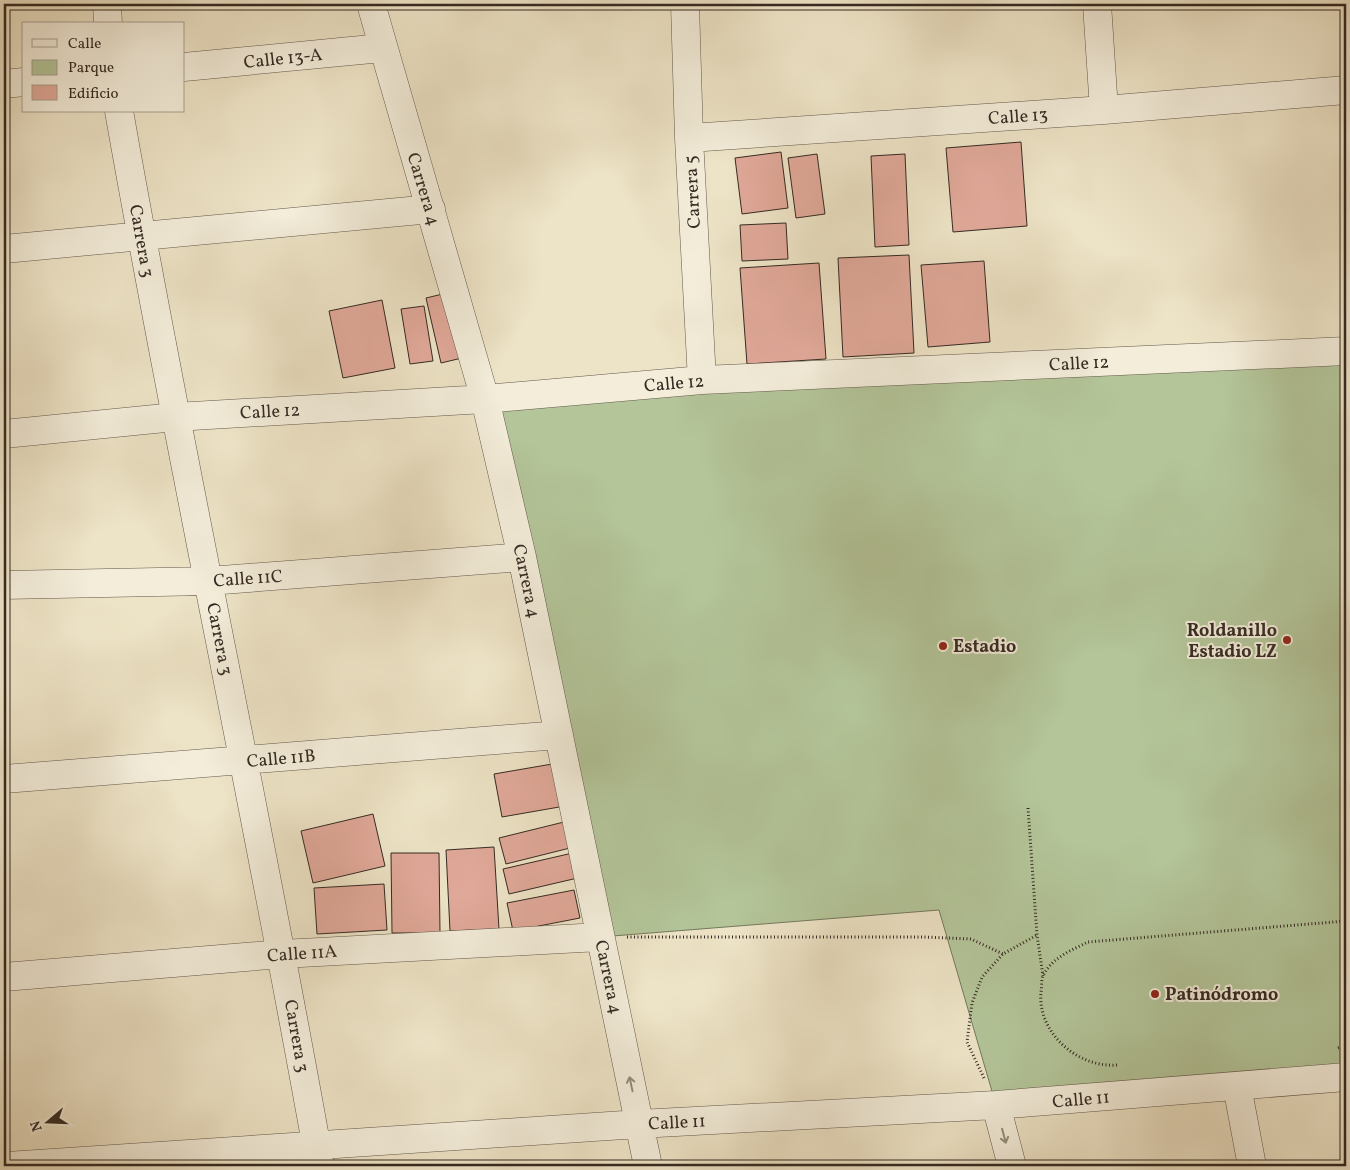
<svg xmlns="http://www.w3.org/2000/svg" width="1350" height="1170" font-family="Vollkorn,serif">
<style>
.green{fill:#b3c599;stroke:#74785e}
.building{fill:#e0a899;stroke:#352a23}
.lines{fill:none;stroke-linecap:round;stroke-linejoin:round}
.minor-casing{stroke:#63584c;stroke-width:29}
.path{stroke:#352a23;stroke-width:3;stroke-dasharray:1 2.5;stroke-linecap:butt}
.minor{stroke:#f3edda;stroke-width:28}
.oneway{stroke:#948c7e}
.poi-dot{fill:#8f2418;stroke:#f3edda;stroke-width:2}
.labels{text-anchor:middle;stroke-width:4;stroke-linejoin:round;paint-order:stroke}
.street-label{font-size:18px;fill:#352a23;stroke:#f3edda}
.poi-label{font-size:18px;font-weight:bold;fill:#352a23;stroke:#f3edda;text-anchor:start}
</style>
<rect width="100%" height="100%" fill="#ede3c6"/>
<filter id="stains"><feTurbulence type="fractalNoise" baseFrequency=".004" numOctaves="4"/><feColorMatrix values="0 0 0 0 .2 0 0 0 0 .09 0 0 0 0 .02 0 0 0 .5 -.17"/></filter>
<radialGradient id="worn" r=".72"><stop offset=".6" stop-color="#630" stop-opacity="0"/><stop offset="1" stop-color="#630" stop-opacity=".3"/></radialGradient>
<path class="green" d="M 1346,351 L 1346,1077 L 996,1105 L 939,910 L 600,937 L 485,400 Z"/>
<path class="building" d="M 1021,142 L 1027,226 L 953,232 L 946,148 Z
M 781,152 L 788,208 L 742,214 L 735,158 Z
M 817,154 L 825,214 L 796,218 L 788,158 Z
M 905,154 L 909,245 L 875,247 L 871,156 Z
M 786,223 L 788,259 L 742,261 L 740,225 Z
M 909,255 L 914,353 L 843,357 L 838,258 Z
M 984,261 L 990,342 L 928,347 L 921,265 Z
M 819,263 L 826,359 L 747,364 L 740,268 Z
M 447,293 L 462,358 L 441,363 L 426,298 Z
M 382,300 L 395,368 L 343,378 L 329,311 Z
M 424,306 L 433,361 L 410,364 L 401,309 Z
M 558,763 L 565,806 L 502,817 L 494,774 Z
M 373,814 L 385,866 L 313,883 L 301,831 Z
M 568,821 L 574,847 L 506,864 L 499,838 Z
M 494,847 L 499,929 L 450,931 L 446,850 Z
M 577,852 L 582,877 L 509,894 L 503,869 Z
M 391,853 L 439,853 L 440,933 L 392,933 Z
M 384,884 L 387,930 L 317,934 L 314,888 Z
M 574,890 L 580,918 L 513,931 L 507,903 Z
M 884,1161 L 885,1166 L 858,1166 Z"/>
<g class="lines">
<g class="minor-casing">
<path id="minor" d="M 107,4 L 108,24
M 371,4 L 485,399 L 522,557 L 648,1166
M 685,4 L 689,138 L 702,380
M 1097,4 L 1104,110
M 184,67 L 382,48
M 4,84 L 24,82
M 119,111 C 181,464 258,814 320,1166
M 689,138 L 1104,110 L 1346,90
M 4,249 L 431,209
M 4,434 L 175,417 L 485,399 L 702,380 L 1346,351
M 4,585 L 209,581 L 522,557
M 4,779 L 559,735
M 4,977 L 282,954 L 600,937
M 1237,1086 L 1252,1166
M 996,1105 L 1012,1166
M 7,1166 L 639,1124 L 996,1105 L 1346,1077"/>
</g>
<path class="path" d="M 1028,808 L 1037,935 L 1043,976
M 627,937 L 924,937 L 971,939 L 1003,954
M 1338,1048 L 1346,1045
M 1117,1065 C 1077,1068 1037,1032 1041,992 C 1042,987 1041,980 1043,976 C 1051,958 1072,950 1088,942 L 1346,921
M 984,1078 L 967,1042 L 972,1003 L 982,977 L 1003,954 L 1037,935"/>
<use href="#minor" class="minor"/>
</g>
<defs><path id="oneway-shaft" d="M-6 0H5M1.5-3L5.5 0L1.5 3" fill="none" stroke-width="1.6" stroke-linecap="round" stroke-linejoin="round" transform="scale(1.25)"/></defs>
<g class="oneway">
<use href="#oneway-shaft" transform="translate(631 1084) rotate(-102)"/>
<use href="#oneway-shaft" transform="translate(1004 1136) rotate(75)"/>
</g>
<g class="poi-dot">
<circle cx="1287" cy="640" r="5"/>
<circle cx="943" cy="646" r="5"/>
<circle cx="1155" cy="994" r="5"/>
</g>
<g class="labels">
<g class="street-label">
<text transform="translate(283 58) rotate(-6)" y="6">Calle 13-A</text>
<text transform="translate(1018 116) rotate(-4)" y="6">Calle 13</text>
<text transform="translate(424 189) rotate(73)" y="6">Carrera 4</text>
<text transform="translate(692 192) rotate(-93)" y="6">Carrera 5</text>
<text transform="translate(142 241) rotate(80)" y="6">Carrera 3</text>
<text transform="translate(1079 363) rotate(-3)" y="6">Calle 12</text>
<text transform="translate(674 383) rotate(-5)" y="6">Calle 12</text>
<text transform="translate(270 411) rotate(-3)" y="6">Calle 12</text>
<text transform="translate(248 578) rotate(-4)" y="6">Calle 11C</text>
<text transform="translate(527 581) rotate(78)" y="6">Carrera 4</text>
<text transform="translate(220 639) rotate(79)" y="6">Carrera 3</text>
<text transform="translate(281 758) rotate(-5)" y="6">Calle 11B</text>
<text transform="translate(302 953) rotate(-4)" y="6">Calle 11A</text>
<text transform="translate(609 977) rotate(78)" y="6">Carrera 4</text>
<text transform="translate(297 1036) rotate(80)" y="6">Carrera 3</text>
<text transform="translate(1081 1099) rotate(-5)" y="6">Calle 11</text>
<text transform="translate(677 1122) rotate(-3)" y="6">Calle 11</text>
</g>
<g class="poi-label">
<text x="1277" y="636" text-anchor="end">Roldanillo<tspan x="1277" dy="21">Estadio LZ</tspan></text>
<text x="953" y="652">Estadio</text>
<text x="1165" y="1000">Patinódromo</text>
</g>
</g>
<rect width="1350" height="1170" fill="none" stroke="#ede3c6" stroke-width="20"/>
<rect x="5" y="5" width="1340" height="1160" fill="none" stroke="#352a23" stroke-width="2.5"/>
<rect x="10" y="10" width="1330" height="1150" fill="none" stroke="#352a23"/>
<rect x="22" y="22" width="162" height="90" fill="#f3edda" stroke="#a79f91"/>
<rect x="32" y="39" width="25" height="8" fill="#f3edda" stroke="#a79f91"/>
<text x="68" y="48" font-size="15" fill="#352a23">Calle</text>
<rect x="32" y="60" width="25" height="15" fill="#b3c599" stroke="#a79f91"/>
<text x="68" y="72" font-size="15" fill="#352a23">Parque</text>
<rect x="32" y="85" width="25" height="15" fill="#e0a899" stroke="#a79f91"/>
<text x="68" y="98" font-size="15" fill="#352a23">Edificio</text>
<g transform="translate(48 1122) rotate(251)" stroke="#f3edda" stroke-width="4" paint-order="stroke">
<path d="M0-4L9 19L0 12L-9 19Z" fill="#352a23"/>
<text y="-8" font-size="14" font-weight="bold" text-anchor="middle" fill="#352a23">N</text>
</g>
<rect width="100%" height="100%" filter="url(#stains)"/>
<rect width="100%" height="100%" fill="url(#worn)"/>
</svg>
